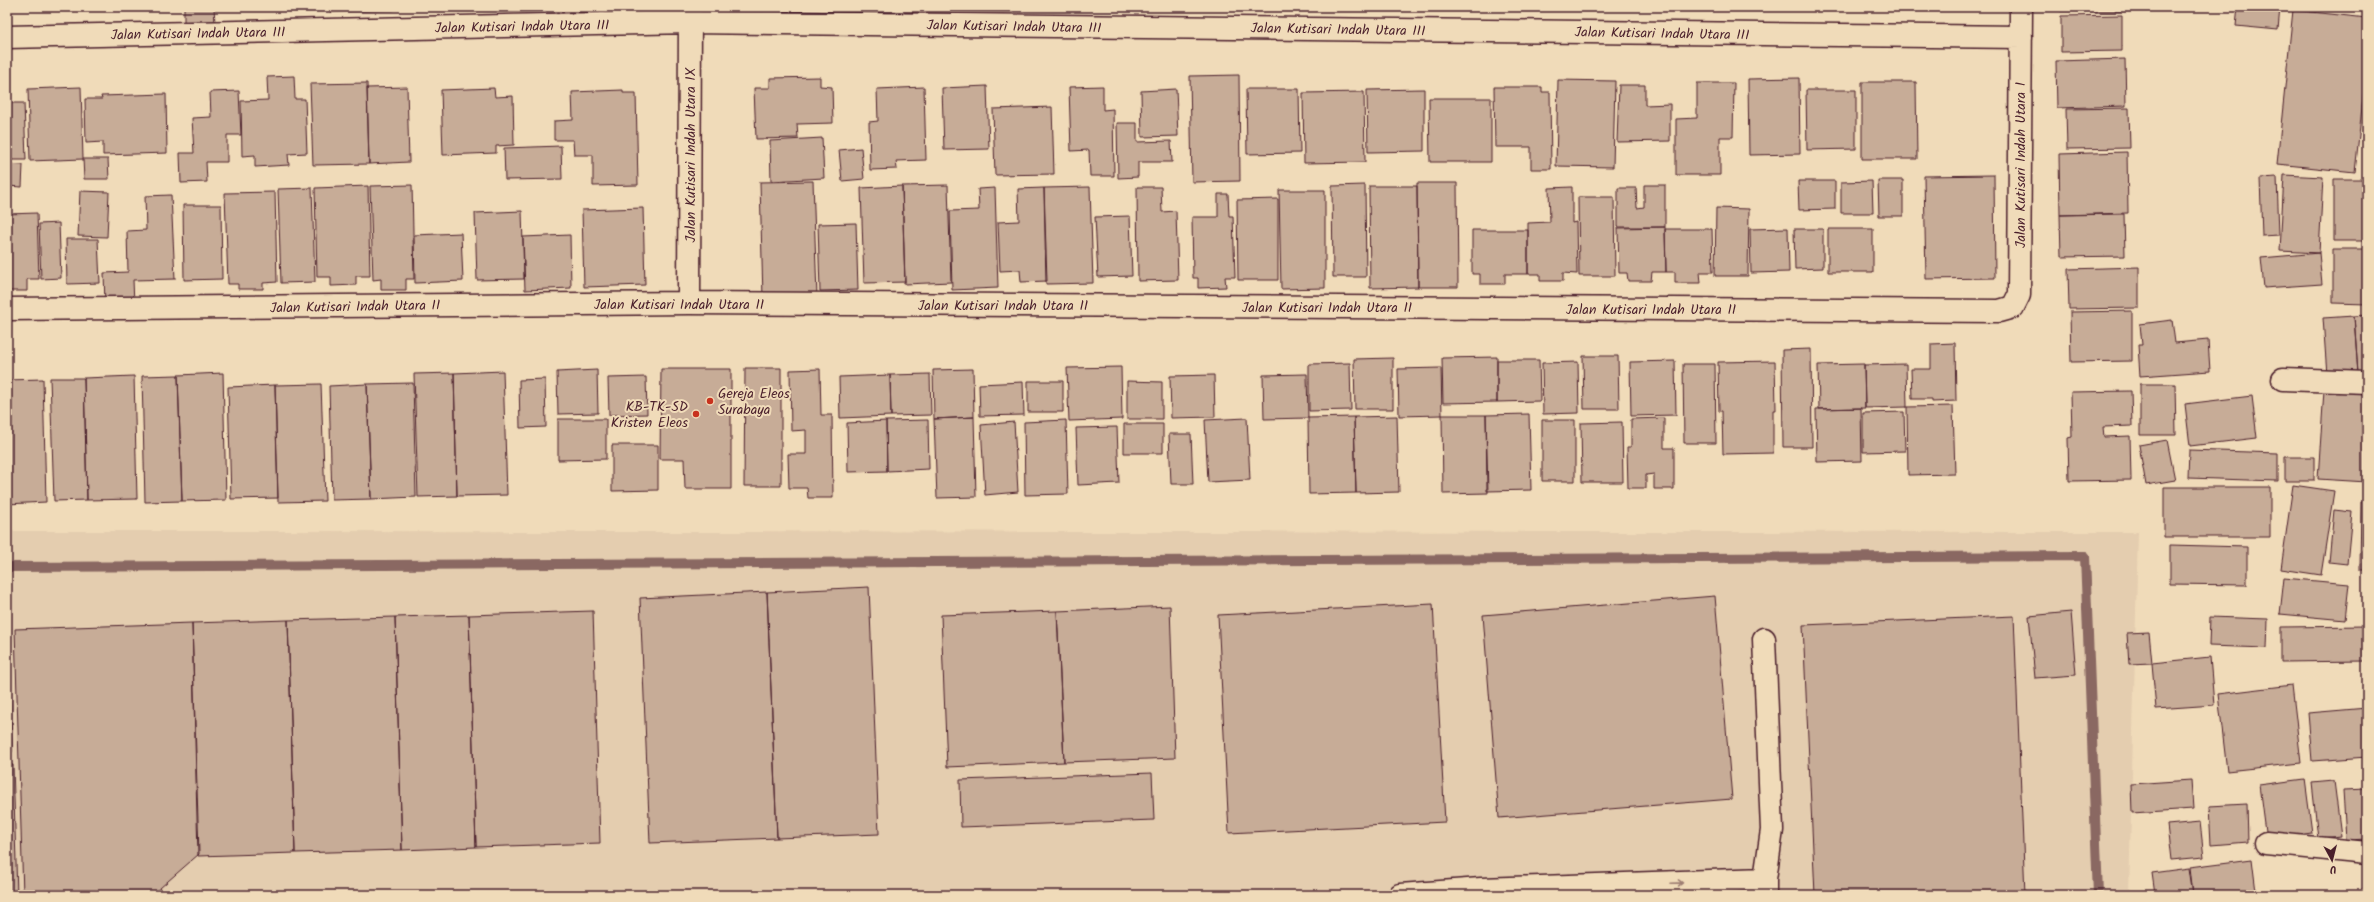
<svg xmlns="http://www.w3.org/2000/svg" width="2374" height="902" font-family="Kalam,sans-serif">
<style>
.built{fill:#e4cdaf}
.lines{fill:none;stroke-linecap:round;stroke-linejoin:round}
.stream{stroke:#8a6862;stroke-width:10}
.building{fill:#c7ac97;stroke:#4a1f2b}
.minor-casing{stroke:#4a1f2b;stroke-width:25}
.minor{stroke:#f0dbb9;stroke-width:22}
.oneway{stroke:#9d7d72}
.poi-dot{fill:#c8321e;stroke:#f0dbb9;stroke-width:1.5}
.labels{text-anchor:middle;stroke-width:4;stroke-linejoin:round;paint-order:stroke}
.street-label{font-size:14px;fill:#4a1f2b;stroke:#f0dbb9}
.poi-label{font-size:14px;fill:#4a1f2b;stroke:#f0dbb9;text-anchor:start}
</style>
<rect width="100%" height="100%" fill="#f0dbb9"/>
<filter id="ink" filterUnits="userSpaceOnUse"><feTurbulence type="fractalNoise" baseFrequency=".025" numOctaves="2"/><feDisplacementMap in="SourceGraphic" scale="8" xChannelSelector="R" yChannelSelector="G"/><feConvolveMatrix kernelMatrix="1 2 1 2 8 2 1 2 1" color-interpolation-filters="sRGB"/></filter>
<g filter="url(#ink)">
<path class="built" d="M 7,531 L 2138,532 L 2129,895 L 7,895 Z"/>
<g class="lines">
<path class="stream" d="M 7,567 L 2085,556 L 2098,895"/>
</g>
<path class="building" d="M 184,7 L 214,7 L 215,23 L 184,24 Z
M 331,7 L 394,7 L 394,10 L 331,12 Z
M 775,7 L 799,7 L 799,9 L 775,9 Z
M 801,7 L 835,7 L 802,8 Z
M 2060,7 L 2127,7 L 2127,11 L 2060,11 Z
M 2238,7 L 2280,7 L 2278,30 L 2236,26 Z
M 2293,10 L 2367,18 L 2367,61 L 2355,172 L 2277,164 Z
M 2122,15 L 2122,51 L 2061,52 L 2061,16 Z
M 2125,59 L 2126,106 L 2057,108 L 2056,61 Z
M 1239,75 L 1240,181 L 1192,182 L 1190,76 Z
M 294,76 L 295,99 L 305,99 L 307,153 L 288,154 L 289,165 L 255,167 L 255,155 L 242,156 L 241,101 L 268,100 L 267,77 Z
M 820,77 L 820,86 L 832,87 L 833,123 L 797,124 L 798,138 L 756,139 L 754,88 L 770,88 L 770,78 Z
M 1799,78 L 1800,154 L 1749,155 L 1748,79 Z
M 1558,80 L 1615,81 L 1613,167 L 1556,166 Z
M 1862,82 L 1916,82 L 1917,159 L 1862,159 Z
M 367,83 L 369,164 L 313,165 L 310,84 Z
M 1697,83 L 1734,83 L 1733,137 L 1720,137 L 1720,175 L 1676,175 L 1676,119 L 1697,118 Z
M 1619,85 L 1645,85 L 1645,105 L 1670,104 L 1670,141 L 1617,142 Z
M 987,86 L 989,149 L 944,150 L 942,88 Z
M 1103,86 L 1103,110 L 1113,109 L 1114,176 L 1090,176 L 1089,150 L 1071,151 L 1069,87 Z
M 81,87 L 83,159 L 30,161 L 28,89 Z
M 407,87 L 409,162 L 369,164 L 367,88 Z
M 924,87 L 926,160 L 896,161 L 897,169 L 870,170 L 869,122 L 878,121 L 877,89 Z
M 1494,87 L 1542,87 L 1542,92 L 1550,92 L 1551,169 L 1531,169 L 1531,147 L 1495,147 Z
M 494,88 L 495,97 L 513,96 L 514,145 L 496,146 L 496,153 L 443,155 L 441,90 Z
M 1176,89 L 1178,136 L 1142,137 L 1141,91 Z
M 1246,89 L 1299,89 L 1300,153 L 1247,154 Z
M 1424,89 L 1424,151 L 1368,152 L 1367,90 Z
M 623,90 L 623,93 L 636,93 L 638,185 L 593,186 L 593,155 L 574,155 L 573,140 L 554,140 L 554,121 L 573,120 L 572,92 Z
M 1806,90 L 1856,90 L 1856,149 L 1807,150 Z
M 239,91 L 241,135 L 227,135 L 227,162 L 206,162 L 207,182 L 181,183 L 180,153 L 194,153 L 192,118 L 211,117 L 210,92 Z
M 1364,92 L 1365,162 L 1304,163 L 1303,93 Z
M 166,94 L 167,153 L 103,155 L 103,142 L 86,143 L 85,99 L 102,99 L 101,96 Z
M 1429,98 L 1491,98 L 1491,162 L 1430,162 Z
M 7,103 L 24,103 L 26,160 L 7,160 Z
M 1052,107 L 1054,174 L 995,175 L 993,109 Z
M 2129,108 L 2130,148 L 2067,149 L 2066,109 Z
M 1117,123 L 1137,123 L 1137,142 L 1171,141 L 1172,162 L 1138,162 L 1138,177 L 1118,178 Z
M 822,138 L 824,178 L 771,181 L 770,141 Z
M 561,146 L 562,179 L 505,180 L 504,148 Z
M 861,148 L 864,179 L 842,181 L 839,150 Z
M 2127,152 L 2128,213 L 2060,215 L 2059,154 Z
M 83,159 L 108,159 L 109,179 L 84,179 Z
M 7,164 L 23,165 L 22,187 L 7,186 Z
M 1994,175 L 1995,278 L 1926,279 L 1924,176 Z
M 2284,175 L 2323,177 L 2319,253 L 2280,251 Z
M 2277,177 L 2279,235 L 2262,236 L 2260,178 Z
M 2334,179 L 2367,179 L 2367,241 L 2334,241 Z
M 1878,180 L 1903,180 L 1903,216 L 1879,216 Z
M 813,181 L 817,297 L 763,299 L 760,182 Z
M 1798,181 L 1835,181 L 1835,209 L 1799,210 Z
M 1872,181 L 1873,213 L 1841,213 L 1841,182 Z
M 1417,183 L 1457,183 L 1458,287 L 1418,287 Z
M 412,185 L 414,279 L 406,279 L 406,290 L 381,290 L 381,279 L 373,280 L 370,186 Z
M 948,185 L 951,282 L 905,284 L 902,186 Z
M 1365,185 L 1366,277 L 1333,277 L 1332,186 Z
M 1644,185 L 1665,185 L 1665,227 L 1618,227 L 1618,188 L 1636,188 L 1637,208 L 1644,207 Z
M 368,186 L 370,276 L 356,276 L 356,285 L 331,286 L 331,277 L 317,277 L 315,188 Z
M 902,186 L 905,282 L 864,283 L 861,188 Z
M 1369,186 L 1417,186 L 1418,287 L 1370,288 Z
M 1090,187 L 1093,283 L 1046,284 L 1044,188 Z
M 1137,187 L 1161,187 L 1162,212 L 1176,211 L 1178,280 L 1138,281 Z
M 1572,187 L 1572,223 L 1576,222 L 1577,274 L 1563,273 L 1563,281 L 1540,281 L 1540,274 L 1528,274 L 1528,223 L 1550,222 L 1549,188 Z
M 312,188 L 315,282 L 281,283 L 278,189 Z
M 995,188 L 998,288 L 952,290 L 950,211 L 979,210 L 978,189 Z
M 1044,188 L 1047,281 L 1021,282 L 1020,270 L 1000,271 L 998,222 L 1019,221 L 1018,189 Z
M 1279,190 L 1325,190 L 1325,288 L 1281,289 Z
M 80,191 L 109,192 L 107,237 L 78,236 Z
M 275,192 L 277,282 L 263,283 L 263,289 L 238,289 L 238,284 L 228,284 L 225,193 Z
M 1218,194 L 1228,194 L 1229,216 L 1233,216 L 1235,277 L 1225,277 L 1226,287 L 1198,288 L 1198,278 L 1193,278 L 1192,217 L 1218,217 Z
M 171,195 L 175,279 L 133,280 L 134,304 L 105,305 L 104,273 L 128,272 L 127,231 L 146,230 L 145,196 Z
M 1578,197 L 1614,197 L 1615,276 L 1579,276 Z
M 1278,199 L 1278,280 L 1238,280 L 1237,200 Z
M 183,205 L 221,205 L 222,279 L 184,280 Z
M 643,208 L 645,285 L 584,287 L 582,210 Z
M 1716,208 L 1749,209 L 1748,276 L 1715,276 Z
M 522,211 L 524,279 L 477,280 L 475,213 Z
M 37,213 L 39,279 L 27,279 L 27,291 L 7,291 L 7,214 Z
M 2124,214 L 2125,256 L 2061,257 L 2060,215 Z
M 1130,216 L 1132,276 L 1098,277 L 1095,217 Z
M 59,223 L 61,278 L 41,279 L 39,224 Z
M 856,223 L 858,290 L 820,291 L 818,224 Z
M 1665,227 L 1666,272 L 1652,272 L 1651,281 L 1628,281 L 1627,273 L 1619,273 L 1618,228 Z
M 1788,228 L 1789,272 L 1751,273 L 1750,229 Z
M 1665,229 L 1712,229 L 1713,272 L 1700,272 L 1701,283 L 1675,283 L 1675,272 L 1666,272 Z
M 1794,229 L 1823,229 L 1823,268 L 1795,269 Z
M 1828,229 L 1873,229 L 1873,272 L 1828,272 Z
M 1472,230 L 1528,230 L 1528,274 L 1505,274 L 1505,284 L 1480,284 L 1480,274 L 1472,274 Z
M 461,233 L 463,281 L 415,283 L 414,235 Z
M 570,235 L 571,288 L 525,290 L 523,237 Z
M 66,239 L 98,239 L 100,283 L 67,284 Z
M 2333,249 L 2367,249 L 2367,304 L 2333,303 Z
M 2319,253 L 2322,284 L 2264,288 L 2261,258 Z
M 2139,267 L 2139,308 L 2069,309 L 2068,269 Z
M 2132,311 L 2132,361 L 2071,362 L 2070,312 Z
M 2367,315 L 2367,373 L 2358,373 L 2354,316 Z
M 2354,316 L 2358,373 L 2327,375 L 2323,318 Z
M 2172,320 L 2175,343 L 2208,340 L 2210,371 L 2140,376 L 2138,345 L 2142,345 L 2140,324 Z
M 1955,343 L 1956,401 L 1932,402 L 1932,399 L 1912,399 L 1911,369 L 1931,369 L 1931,344 Z
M 1811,349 L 1812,447 L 1783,447 L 1782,350 Z
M 1583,356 L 1618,356 L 1619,409 L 1584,409 Z
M 1497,357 L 1497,402 L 1443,403 L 1442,358 Z
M 1393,358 L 1393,409 L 1355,409 L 1354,359 Z
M 1497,360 L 1539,360 L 1540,401 L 1497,402 Z
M 1675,361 L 1676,415 L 1631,416 L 1630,362 Z
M 1775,361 L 1776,410 L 1773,410 L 1773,453 L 1723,454 L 1722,411 L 1719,411 L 1718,362 Z
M 1578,362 L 1579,413 L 1543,414 L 1542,363 Z
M 1350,363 L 1351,410 L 1309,411 L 1309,364 Z
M 1683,364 L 1715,364 L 1716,443 L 1684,443 Z
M 1864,364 L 1865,408 L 1819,409 L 1818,365 Z
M 1906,364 L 1907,407 L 1865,408 L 1864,365 Z
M 1121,367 L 1122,419 L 1069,421 L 1067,368 Z
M 745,368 L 781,368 L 781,486 L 744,486 Z
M 1441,368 L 1442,415 L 1399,416 L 1398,369 Z
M 661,369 L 731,369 L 731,489 L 685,489 L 684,459 L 660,459 Z
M 820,369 L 821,415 L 832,415 L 833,498 L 808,498 L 807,488 L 789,488 L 788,454 L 806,454 L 806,430 L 791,431 L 790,370 Z
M 973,369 L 974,417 L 934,419 L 933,370 Z
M 597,370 L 598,413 L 558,414 L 557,372 Z
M 503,371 L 507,495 L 457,496 L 454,373 Z
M 223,373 L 226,500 L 182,501 L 178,375 Z
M 454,373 L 457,496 L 418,497 L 414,374 Z
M 930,374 L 931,415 L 891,416 L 890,375 Z
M 1307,374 L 1308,418 L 1264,419 L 1263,375 Z
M 178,375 L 182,501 L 145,502 L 142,376 Z
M 890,375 L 891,416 L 840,418 L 839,377 Z
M 1214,375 L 1215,417 L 1171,418 L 1170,376 Z
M 134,376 L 137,499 L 87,500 L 84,378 Z
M 646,377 L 647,414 L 609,415 L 608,378 Z
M 50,378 L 84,378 L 87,500 L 54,501 Z
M 43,379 L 46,502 L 7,504 L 7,380 Z
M 545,379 L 546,427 L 520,428 L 519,380 Z
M 1028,381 L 1063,381 L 1063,412 L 1028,412 Z
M 1127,381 L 1162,382 L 1162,419 L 1127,419 Z
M 1023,382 L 1024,415 L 980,416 L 979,384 Z
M 413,383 L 416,497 L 371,499 L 367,384 Z
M 321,384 L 325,501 L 278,502 L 275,385 Z
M 367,384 L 371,499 L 332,500 L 329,386 Z
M 2140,384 L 2175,384 L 2176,435 L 2140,435 Z
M 275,385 L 278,498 L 231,499 L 228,387 Z
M 2324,390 L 2367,393 L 2367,482 L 2318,479 Z
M 2131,391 L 2132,426 L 2103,427 L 2104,437 L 2130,436 L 2131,480 L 2069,481 L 2068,438 L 2072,437 L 2071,392 Z
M 2252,396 L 2257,438 L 2190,446 L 2185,404 Z
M 1953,406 L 1955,474 L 1908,475 L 1907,407 Z
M 1861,408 L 1862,461 L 1817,462 L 1816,409 Z
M 1904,412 L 1905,451 L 1863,452 L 1863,413 Z
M 1529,414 L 1531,490 L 1487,491 L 1486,415 Z
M 1442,415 L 1486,415 L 1488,493 L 1443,494 Z
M 1397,416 L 1399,492 L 1356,493 L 1354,417 Z
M 974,417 L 976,497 L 937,498 L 934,419 Z
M 1354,417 L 1356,493 L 1309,494 L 1308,418 Z
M 1247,418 L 1250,480 L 1208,482 L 1205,420 Z
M 1664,418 L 1664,448 L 1674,448 L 1674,489 L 1654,489 L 1654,474 L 1646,475 L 1646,488 L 1628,488 L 1627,447 L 1631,447 L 1631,419 Z
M 558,419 L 606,419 L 606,459 L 558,460 Z
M 928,420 L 929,469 L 887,471 L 886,421 Z
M 1066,420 L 1068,494 L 1025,495 L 1024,422 Z
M 1542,420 L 1575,420 L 1575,481 L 1542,481 Z
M 886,421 L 887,471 L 848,472 L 847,423 Z
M 1014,422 L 1018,492 L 985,495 L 981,425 Z
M 1622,422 L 1623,482 L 1582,482 L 1581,423 Z
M 1124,424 L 1163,424 L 1163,453 L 1124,453 Z
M 1117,427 L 1119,483 L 1078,485 L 1076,428 Z
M 1169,434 L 1191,434 L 1193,484 L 1171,484 Z
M 2167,440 L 2175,480 L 2146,485 L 2139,445 Z
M 612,445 L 658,445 L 658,490 L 612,491 Z
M 2189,450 L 2278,453 L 2278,481 L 2188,478 Z
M 2285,457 L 2314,457 L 2314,481 L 2285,481 Z
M 2293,485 L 2334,491 L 2321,575 L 2281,569 Z
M 2164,487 L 2270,487 L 2270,537 L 2164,537 Z
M 2361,502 L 2367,502 L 2367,570 L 2360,570 Z
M 2334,510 L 2352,512 L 2347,564 L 2329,562 Z
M 2170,545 L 2247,547 L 2247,585 L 2170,584 Z
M 2284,578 L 2349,584 L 2345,620 L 2280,614 Z
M 869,587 L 879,834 L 777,838 L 767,592 Z
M 767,592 L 777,838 L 650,843 L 640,598 Z
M 1715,596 L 1732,799 L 1499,818 L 1483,615 Z
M 1433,604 L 1445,822 L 1229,833 L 1218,615 Z
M 1170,606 L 1175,758 L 1064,762 L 1057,611 Z
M 593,611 L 600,843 L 476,847 L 469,615 Z
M 1057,611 L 1064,762 L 947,767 L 941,615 Z
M 2071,612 L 2076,675 L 2035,678 L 2029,616 Z
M 469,615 L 476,847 L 402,850 L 395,617 Z
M 2014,616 L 2025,895 L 1815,895 L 1803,625 Z
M 395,617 L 402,850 L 295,853 L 288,620 Z
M 2210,617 L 2268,619 L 2267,648 L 2209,646 Z
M 288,620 L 295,853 L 198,856 L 192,623 Z
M 192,623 L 199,854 L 152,895 L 23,895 L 15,629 Z
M 2367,626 L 2367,661 L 2281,662 L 2281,627 Z
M 2149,632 L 2152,663 L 2129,664 L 2127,633 Z
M 2210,657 L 2214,705 L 2156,709 L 2152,663 Z
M 7,681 L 10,681 L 12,752 L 7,752 Z
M 2292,685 L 2301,763 L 2227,771 L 2218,694 Z
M 2367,708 L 2367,757 L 2312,761 L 2308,713 Z
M 7,765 L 13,765 L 17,895 L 7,895 Z
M 1152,773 L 1154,820 L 961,827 L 960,780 Z
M 2305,779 L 2312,833 L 2266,839 L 2259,785 Z
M 2191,780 L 2193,809 L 2132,813 L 2131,784 Z
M 2334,781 L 2341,836 L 2318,838 L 2312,783 Z
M 2367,789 L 2367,839 L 2346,840 L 2343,790 Z
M 2247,804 L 2248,842 L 2211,845 L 2209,806 Z
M 2200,822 L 2204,857 L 2171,860 L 2167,825 Z
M 2252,859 L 2256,892 L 2234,895 L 2193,895 L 2190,867 Z
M 2189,868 L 2193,895 L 2155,895 L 2152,873 Z"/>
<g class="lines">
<g class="minor-casing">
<path id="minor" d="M 7,37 L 690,22 L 2021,37
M 689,303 L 690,8
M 7,309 L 689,303 L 1999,311 L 2013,307 L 2019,295 L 2021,7
M 2283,379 L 2367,382
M 1764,639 L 1772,830 L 1765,879
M 2266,843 L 2367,853
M 1400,895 L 1481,889 L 1765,879 L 1765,895"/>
</g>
<use href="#minor" class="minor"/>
</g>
<defs><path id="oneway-shaft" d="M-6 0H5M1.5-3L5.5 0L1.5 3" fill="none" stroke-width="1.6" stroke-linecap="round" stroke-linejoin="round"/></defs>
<use class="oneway" href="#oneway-shaft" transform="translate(1677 883) rotate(-2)"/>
</g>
<g class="poi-dot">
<circle cx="710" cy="401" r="4"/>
<circle cx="696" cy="414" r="4"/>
</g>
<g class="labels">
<g class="street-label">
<text transform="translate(522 26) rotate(-1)" y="5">Jalan Kutisari Indah Utara III</text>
<text transform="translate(1014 26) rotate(1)" y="5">Jalan Kutisari Indah Utara III</text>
<text transform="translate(1338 29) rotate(1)" y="5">Jalan Kutisari Indah Utara III</text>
<text transform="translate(198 33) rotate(-1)" y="5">Jalan Kutisari Indah Utara III</text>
<text transform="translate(1662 33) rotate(1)" y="5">Jalan Kutisari Indah Utara III</text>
<text transform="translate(690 155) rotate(-90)" y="5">Jalan Kutisari Indah Utara IX</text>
<text transform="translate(2020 165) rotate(-90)" y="5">Jalan Kutisari Indah Utara I</text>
<text x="679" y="309">Jalan Kutisari Indah Utara II</text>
<text x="1003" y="310">Jalan Kutisari Indah Utara II</text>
<text transform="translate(355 306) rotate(-1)" y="5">Jalan Kutisari Indah Utara II</text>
<text x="1327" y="312">Jalan Kutisari Indah Utara II</text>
<text x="1651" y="314">Jalan Kutisari Indah Utara II</text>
</g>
<g class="poi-label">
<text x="718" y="398">Gereja Eleos<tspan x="718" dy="16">Surabaya</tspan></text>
<text x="688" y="411" text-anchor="end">KB-TK-SD<tspan x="688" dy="16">Kristen Eleos</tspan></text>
</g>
</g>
<rect width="2374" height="902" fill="none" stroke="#f0dbb9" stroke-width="24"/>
<rect x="12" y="12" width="2350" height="878" fill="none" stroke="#4a1f2b" stroke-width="1.5" filter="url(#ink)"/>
<g transform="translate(2332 860) rotate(173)" stroke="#f0dbb9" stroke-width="3" paint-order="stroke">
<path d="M0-3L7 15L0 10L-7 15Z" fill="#4a1f2b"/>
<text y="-6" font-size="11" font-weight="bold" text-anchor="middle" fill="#4a1f2b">U</text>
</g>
</svg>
